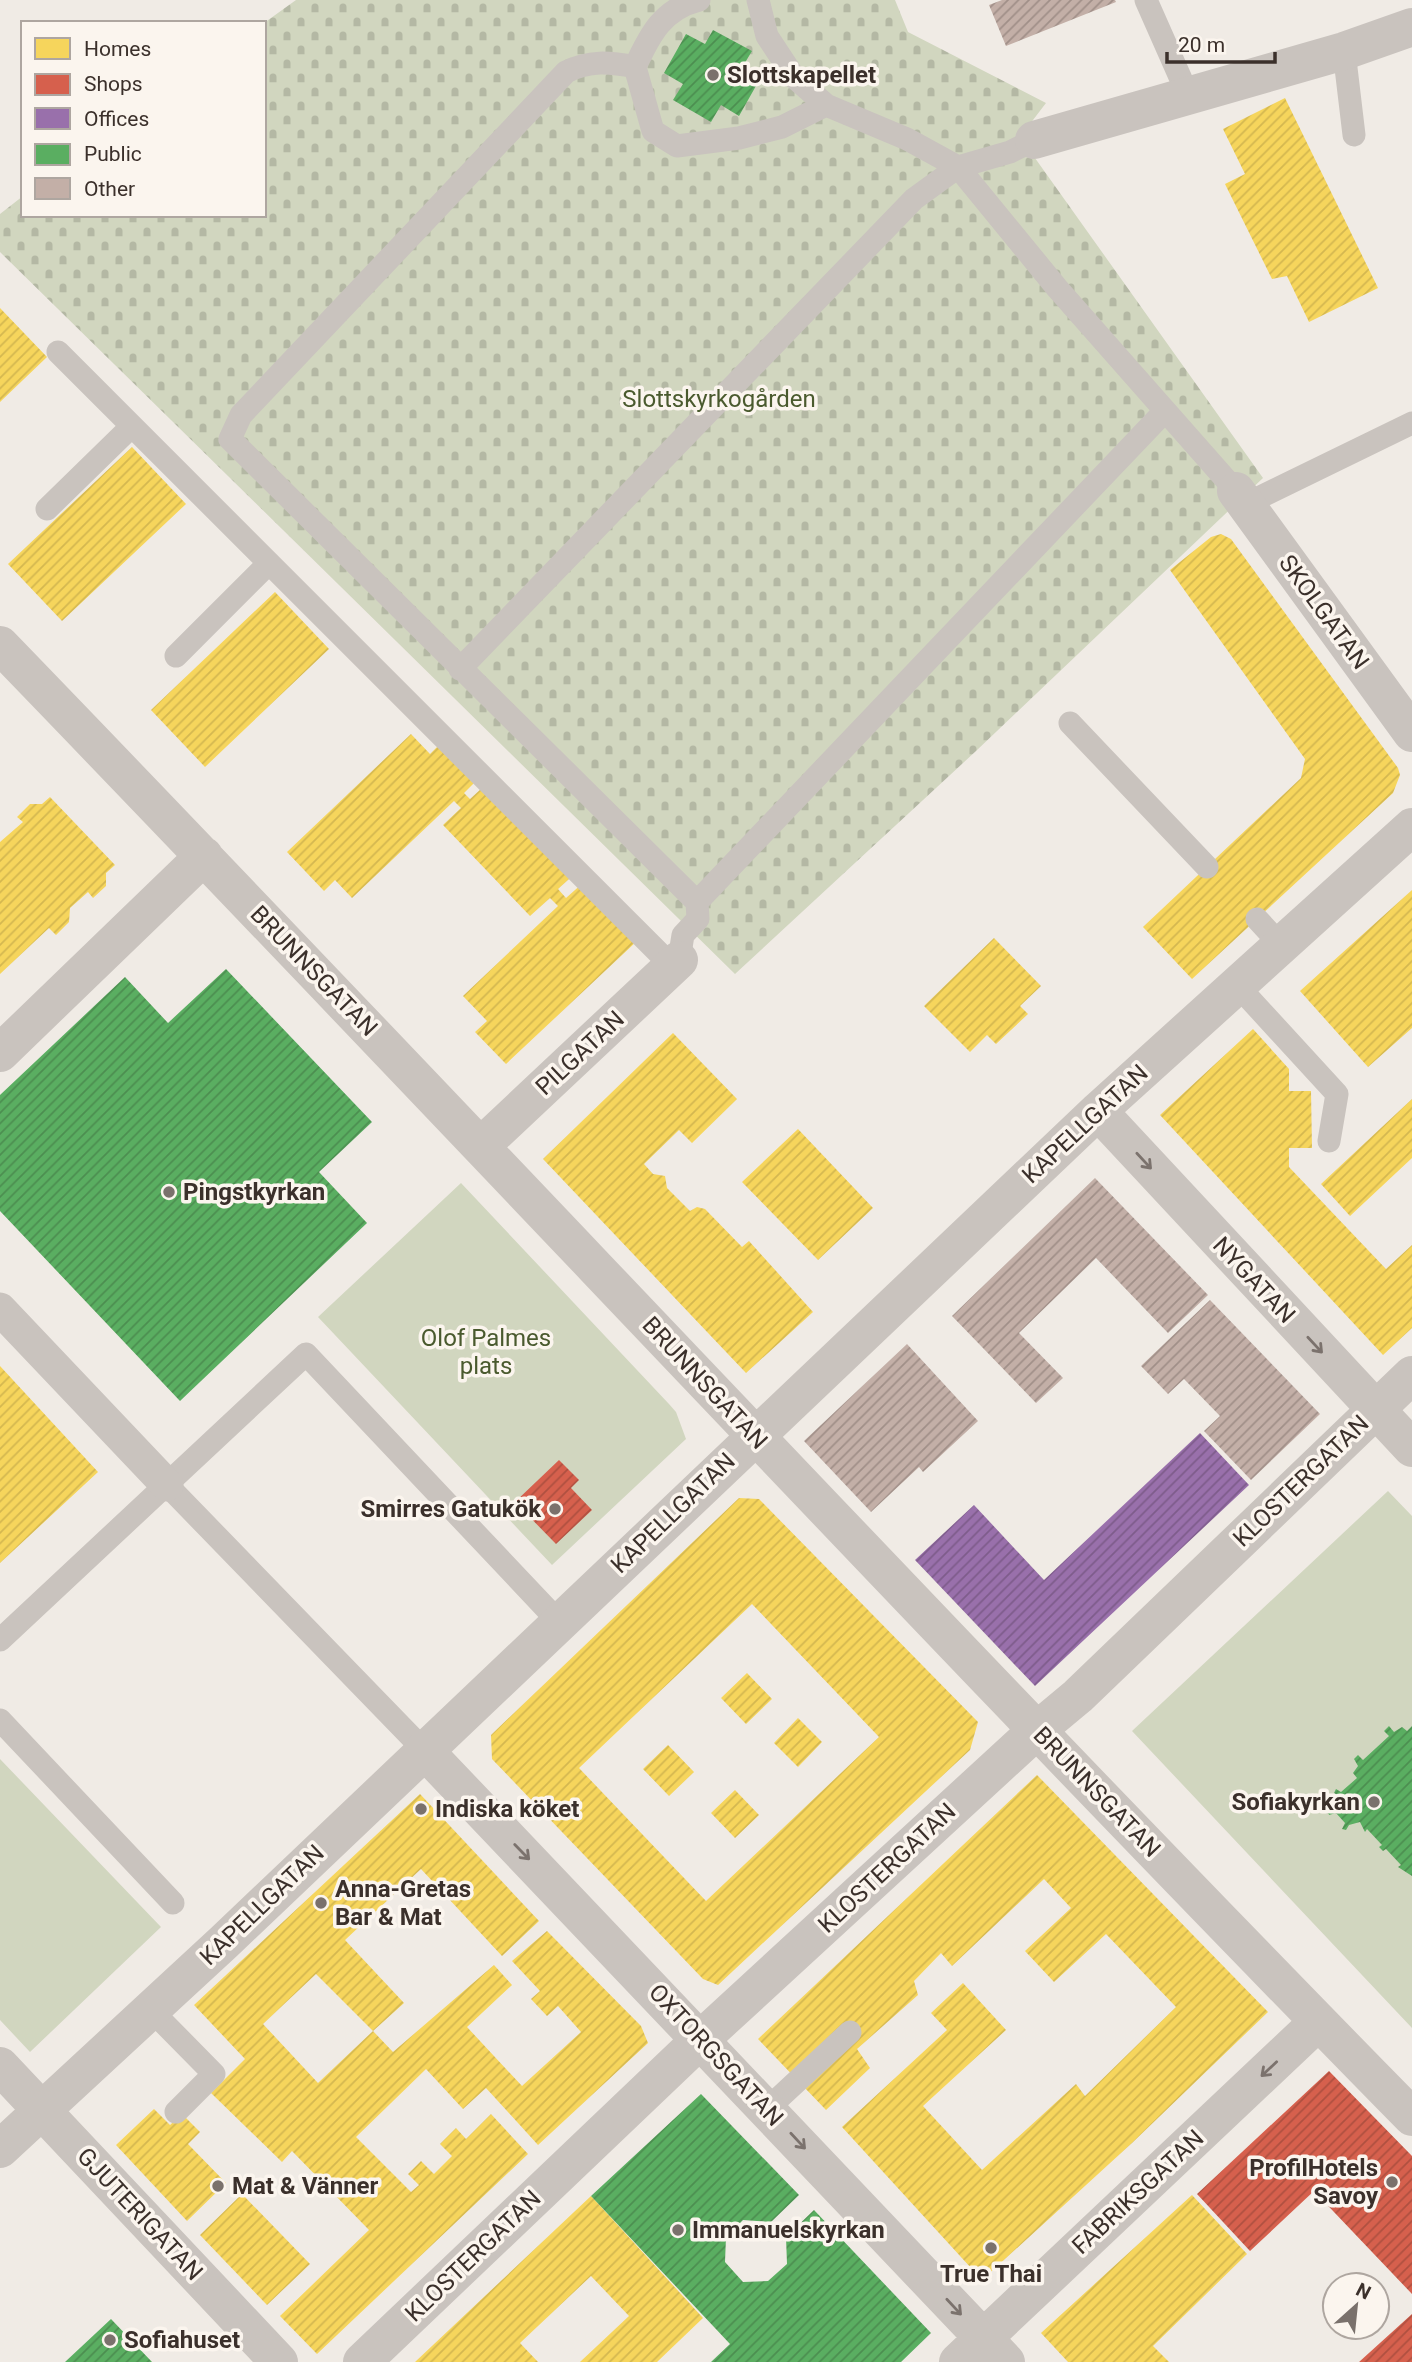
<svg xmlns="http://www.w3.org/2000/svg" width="1412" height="2362" font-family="Roboto,sans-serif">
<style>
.cemetery{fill:url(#cemetery-stones)}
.green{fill:#d1d6bf}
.homes{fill:url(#homes-hatch);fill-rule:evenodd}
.shops{fill:url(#shops-hatch)}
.offices{fill:url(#offices-hatch)}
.public{fill:url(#public-hatch)}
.building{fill:url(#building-hatch)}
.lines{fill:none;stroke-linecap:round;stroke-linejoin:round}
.service{stroke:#c9c3be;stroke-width:23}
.pedestrian{stroke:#c9c3be;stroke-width:33}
.minor{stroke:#c9c3be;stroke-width:38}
.oneway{stroke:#7b726d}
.poi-dot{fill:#7a716c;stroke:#fbf5ee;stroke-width:2.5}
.labels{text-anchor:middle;stroke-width:7;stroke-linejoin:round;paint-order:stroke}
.poi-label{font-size:24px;font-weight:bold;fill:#3b302b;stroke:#fbf5ee;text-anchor:start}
.park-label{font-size:24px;fill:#4a5a2e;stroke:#fbf5ee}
.street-label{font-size:24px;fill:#3b302b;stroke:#fbf5ee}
</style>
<defs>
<pattern id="cemetery-stones" width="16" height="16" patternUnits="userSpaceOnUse" patternTransform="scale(1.75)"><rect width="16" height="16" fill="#d1d6bf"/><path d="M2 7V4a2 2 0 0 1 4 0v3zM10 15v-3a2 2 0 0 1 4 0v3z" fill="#b4b8a4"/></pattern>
<pattern id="homes-hatch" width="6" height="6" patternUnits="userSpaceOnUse" patternTransform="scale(1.75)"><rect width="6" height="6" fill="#f6d55c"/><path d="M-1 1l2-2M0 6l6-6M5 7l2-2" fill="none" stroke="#d4b750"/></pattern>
<pattern id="shops-hatch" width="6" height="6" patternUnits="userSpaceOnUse" patternTransform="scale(1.75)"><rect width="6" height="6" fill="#d6604d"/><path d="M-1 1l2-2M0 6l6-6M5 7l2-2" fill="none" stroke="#af5040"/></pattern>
<pattern id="offices-hatch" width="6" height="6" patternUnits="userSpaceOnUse" patternTransform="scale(1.75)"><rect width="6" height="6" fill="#9970ab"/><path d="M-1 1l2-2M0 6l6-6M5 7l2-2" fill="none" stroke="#7e5c8b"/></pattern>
<pattern id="public-hatch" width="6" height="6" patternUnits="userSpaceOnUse" patternTransform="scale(1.75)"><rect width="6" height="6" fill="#5aae61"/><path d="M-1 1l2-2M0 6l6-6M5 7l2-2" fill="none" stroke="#4c8e50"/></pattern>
<pattern id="building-hatch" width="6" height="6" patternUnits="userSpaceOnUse" patternTransform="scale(1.75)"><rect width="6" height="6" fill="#c3afa7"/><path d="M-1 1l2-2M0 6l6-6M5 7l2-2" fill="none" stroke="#a08f88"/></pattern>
</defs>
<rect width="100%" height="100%" fill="#f0ebe5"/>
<path class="cemetery" d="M 296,0 L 895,0 L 908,32 L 1046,103 L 1020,137 L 1263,478 L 976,751 L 735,974 L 0,252 L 0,214 L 23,196 L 23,215 L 264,215 L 264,23 Z"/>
<path class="green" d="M 461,1183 L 669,1404 L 676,1412 L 686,1439 L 552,1565 L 318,1317 Z
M 1388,1491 L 1412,1516 L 1412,2028 L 1132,1731 Z
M 0,1759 L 161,1927 L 30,2052 L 0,2020 Z"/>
<path class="homes" d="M 1285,98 L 1378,288 L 1309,322 L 1287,276 L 1272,279 L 1225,184 L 1245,174 L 1223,129 Z
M 0,308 L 47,357 L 0,402 Z
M 132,447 L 186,504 L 62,621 L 8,564 Z
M 1221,534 L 1231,539 L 1398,768 L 1400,775 L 1393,793 L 1192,979 L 1143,927 L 1301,778 L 1305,759 L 1170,570 L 1211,537 Z
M 275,592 L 329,649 L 205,767 L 151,710 Z
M 411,734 L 430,754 L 443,741 L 478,779 L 464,793 L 470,799 L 493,778 L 580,869 L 558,889 L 566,898 L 584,882 L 638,940 L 506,1064 L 475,1032 L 487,1021 L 463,996 L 558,906 L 550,898 L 530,916 L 443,825 L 461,808 L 454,801 L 352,898 L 335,880 L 324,891 L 287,852 Z
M 50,797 L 115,865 L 106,873 L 106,886 L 93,898 L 88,892 L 70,908 L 69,922 L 56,935 L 49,928 L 0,974 L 0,842 L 23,822 L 17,817 L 30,804 L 42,804 Z
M 1412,890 L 1412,1028 L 1368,1067 L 1300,991 Z
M 994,938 L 1041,986 L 1020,1006 L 1028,1014 L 996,1044 L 987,1035 L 970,1052 L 924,1006 Z
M 1253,1029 L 1289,1069 L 1289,1091 L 1311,1091 L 1312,1148 L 1289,1148 L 1289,1167 L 1386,1269 L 1412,1245 L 1412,1328 L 1383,1355 L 1160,1115 Z
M 673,1033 L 737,1099 L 692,1143 L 679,1130 L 644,1164 L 653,1174 L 665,1176 L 667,1188 L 690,1211 L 697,1207 L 705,1209 L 742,1247 L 749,1241 L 813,1312 L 746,1373 L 543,1159 Z
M 1412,1099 L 1412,1158 L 1350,1216 L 1321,1184 Z
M 798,1129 L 873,1208 L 818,1260 L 742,1182 Z
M 0,1366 L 98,1472 L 0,1563 Z
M 739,1498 L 759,1499 L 978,1722 L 970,1750 L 718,1985 L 703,1979 L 492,1759 L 491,1735 ZM 752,1604 L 879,1737 L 706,1901 L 579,1768 Z
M 747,1673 L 772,1699 L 746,1724 L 721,1698 Z
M 798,1718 L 822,1742 L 798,1767 L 774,1743 Z
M 668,1745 L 694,1772 L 669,1796 L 643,1769 Z
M 1037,1775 L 1268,2012 L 1132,2143 L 982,2280 L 842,2127 L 947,2030 L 931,2013 L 963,1983 L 1006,2030 L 923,2106 L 982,2170 L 1076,2084 L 1085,2096 L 1176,2007 L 1106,1934 L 1054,1982 L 1025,1951 L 1071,1908 L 1044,1879 L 952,1966 L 941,1953 L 914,1981 L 918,1995 L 857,2049 L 870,2068 L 826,2110 L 758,2039 Z
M 735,1790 L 759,1815 L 735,1838 L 711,1813 Z
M 420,1794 L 539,1921 L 502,1956 L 421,1869 L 345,1940 L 404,2003 L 373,2031 L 393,2052 L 494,1965 L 512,1985 L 467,2027 L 522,2086 L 581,2032 L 558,2006 L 547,2016 L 531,1999 L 540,1991 L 512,1961 L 547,1931 L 641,2026 L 648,2043 L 538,2145 L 486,2088 L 463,2109 L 426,2069 L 356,2137 L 411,2192 L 419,2185 L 408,2174 L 421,2161 L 434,2174 L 452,2156 L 440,2144 L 456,2128 L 466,2139 L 491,2114 L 528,2154 L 317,2354 L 280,2316 L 369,2230 L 292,2151 L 282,2162 L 211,2093 L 245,2059 L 194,2005 ZM 316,1974 L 373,2031 L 318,2083 L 263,2024 Z
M 154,2109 L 170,2125 L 182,2114 L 200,2132 L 188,2144 L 226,2183 L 187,2221 L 116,2145 Z
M 242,2194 L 310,2264 L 267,2305 L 200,2235 Z
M 1192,2195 L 1247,2254 L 1153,2346 L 1169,2362 L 1068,2362 L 1041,2333 Z
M 591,2196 L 703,2318 L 657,2362 L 580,2362 L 629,2316 L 591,2276 L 520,2343 L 538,2362 L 415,2362 Z"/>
<path class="shops" d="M 559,1460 L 579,1480 L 571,1488 L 592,1510 L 556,1544 L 515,1502 Z
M 1329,2071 L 1412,2156 L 1412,2294 L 1314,2191 L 1250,2251 L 1197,2194 Z
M 1412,2314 L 1412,2362 L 1359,2362 Z"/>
<path class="offices" d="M 1200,1433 L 1249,1485 L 1035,1686 L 915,1560 L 974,1505 L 1044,1580 Z"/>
<path class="public" d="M 713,30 L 752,51 L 743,66 L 761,77 L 739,116 L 721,105 L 711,122 L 673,100 L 683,84 L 664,73 L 686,34 L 705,44 Z
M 226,969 L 372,1122 L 319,1172 L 367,1223 L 180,1401 L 0,1211 L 0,1095 L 125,977 L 168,1023 Z
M 1389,1726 L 1394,1732 L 1402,1727 L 1407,1731 L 1412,1726 L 1412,1876 L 1398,1867 L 1401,1865 L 1386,1849 L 1383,1851 L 1379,1847 L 1382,1845 L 1367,1829 L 1365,1832 L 1360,1822 L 1349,1825 L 1346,1830 L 1342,1829 L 1345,1823 L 1336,1813 L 1329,1815 L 1328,1811 L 1334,1809 L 1339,1796 L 1334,1793 L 1336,1789 L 1341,1792 L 1357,1778 L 1353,1773 L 1358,1766 L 1354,1759 L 1358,1755 L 1363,1760 L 1389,1736 L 1384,1731 Z
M 701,2094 L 799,2195 L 771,2222 L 743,2220 L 726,2237 L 725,2262 L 743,2282 L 768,2281 L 787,2264 L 786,2237 L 814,2210 L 931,2333 L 901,2362 L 711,2362 L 730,2344 L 591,2196 Z
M 111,2319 L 152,2362 L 65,2362 Z"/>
<path class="building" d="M 1002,0 L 1115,0 L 1116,2 L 1006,46 L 989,5 Z
M 1095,1178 L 1208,1295 L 1168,1333 L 1096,1258 L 1019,1333 L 1063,1378 L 1036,1403 L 952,1316 Z
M 1210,1300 L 1320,1414 L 1251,1480 L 1204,1431 L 1220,1416 L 1184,1379 L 1168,1394 L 1141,1366 Z
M 907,1344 L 978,1421 L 923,1472 L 919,1467 L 871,1512 L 804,1441 Z"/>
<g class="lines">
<path class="service" d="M 699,0 C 663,9 650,34 635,67 L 653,131 L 677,146 L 739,138 L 782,127 L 826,105
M 758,0 L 767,36 L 794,77 L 826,105 L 907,139 L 958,167 L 1057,288 L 1236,491
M 1146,0 L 1188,95
M 1344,51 L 1354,135
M 635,67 C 610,62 589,60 566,72 L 241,415 L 230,439 L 697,902
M 58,352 L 672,966
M 1246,504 L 1412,423
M 47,509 L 132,426
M 176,656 L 269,563
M 460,669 L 914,199 L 958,167 L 1010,152 L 1034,140
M 1070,723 L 1207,867
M 1257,919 L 1281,945
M 679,960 L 683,935 L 698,919 L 697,902 L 1164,412
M 1237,985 L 1337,1094 L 1329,1141
M 167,1485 L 424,1750
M 0,1640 L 306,1354 L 559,1622
M 0,1720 L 173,1903
M 151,2010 L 214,2074 L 176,2112
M 767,2109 L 850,2032"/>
<path class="pedestrian" d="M 0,1309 L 167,1485"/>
<path class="minor" d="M 1034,140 L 1344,51 L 1412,27
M 1236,491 L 1412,733
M 0,645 C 473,1134 936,1632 1412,2117
M 0,1053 L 204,856
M 1098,1111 L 1412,1448
M 482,1145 L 679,960
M 424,1750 L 1006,2362
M 0,2066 L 279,2362
M 0,2149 L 224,1942 L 1098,1111 L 1412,827
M 362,2362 L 701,2039 L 1036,1731 L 1078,1696 L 1412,1375
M 958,2362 L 1318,2022"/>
</g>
<defs><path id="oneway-shaft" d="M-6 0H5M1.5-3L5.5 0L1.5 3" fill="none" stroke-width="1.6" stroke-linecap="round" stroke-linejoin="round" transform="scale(1.75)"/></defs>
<g class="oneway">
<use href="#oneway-shaft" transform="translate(1144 1161) rotate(47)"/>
<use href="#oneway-shaft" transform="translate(1315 1345) rotate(47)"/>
<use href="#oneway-shaft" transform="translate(522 1852) rotate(46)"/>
<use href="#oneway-shaft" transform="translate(1269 2069) rotate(137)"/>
<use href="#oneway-shaft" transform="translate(798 2141) rotate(47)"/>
<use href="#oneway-shaft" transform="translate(954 2307) rotate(47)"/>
</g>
<g class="poi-dot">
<circle cx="713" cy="75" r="7"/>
<circle cx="169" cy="1192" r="7"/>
<circle cx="555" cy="1509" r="7"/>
<circle cx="1374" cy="1802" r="7"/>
<circle cx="421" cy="1809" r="7"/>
<circle cx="321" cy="1903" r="7"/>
<circle cx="1392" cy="2182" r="7"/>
<circle cx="218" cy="2186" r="7"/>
<circle cx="678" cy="2230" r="7"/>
<circle cx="991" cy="2248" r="7"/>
<circle cx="110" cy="2340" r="7"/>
</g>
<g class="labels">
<g class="poi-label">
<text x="727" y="83">Slottskapellet</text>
<text x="183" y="1200">Pingstkyrkan</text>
<text x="541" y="1517" text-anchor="end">Smirres Gatukök</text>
<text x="1360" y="1810" text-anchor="end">Sofiakyrkan</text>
<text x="435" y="1817">Indiska köket</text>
<text x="335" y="1897">Anna-Gretas<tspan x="335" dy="28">Bar &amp; Mat</tspan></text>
<text x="1378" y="2176" text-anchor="end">ProfilHotels<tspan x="1378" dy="28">Savoy</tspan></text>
<text x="232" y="2194">Mat &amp; Vänner</text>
<text x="692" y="2238">Immanuelskyrkan</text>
<text x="991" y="2282" text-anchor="middle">True Thai</text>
<text x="124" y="2348">Sofiahuset</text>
</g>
<g class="park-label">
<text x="719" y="407">Slottskyrkogården</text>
<text x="486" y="1346">Olof Palmes<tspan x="486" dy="28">plats</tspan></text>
</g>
<g class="street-label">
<text transform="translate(1324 612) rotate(54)" y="8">SKOLGATAN</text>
<text transform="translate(314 971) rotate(46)" y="8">BRUNNSGATAN</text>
<text transform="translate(580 1053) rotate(-43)" y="8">PILGATAN</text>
<text transform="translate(1085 1124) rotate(-43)" y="8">KAPELLGATAN</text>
<text transform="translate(1254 1280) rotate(47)" y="8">NYGATAN</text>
<text transform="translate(705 1383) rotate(47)" y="8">BRUNNSGATAN</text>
<text transform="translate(1301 1481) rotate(-44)" y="8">KLOSTERGATAN</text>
<text transform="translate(673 1513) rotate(-44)" y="8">KAPELLGATAN</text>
<text transform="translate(1097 1792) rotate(46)" y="8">BRUNNSGATAN</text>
<text transform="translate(887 1868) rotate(-43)" y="8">KLOSTERGATAN</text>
<text transform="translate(262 1905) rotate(-44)" y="8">KAPELLGATAN</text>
<text transform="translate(716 2055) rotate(47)" y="8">OXTORGSGATAN</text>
<text transform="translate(1138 2192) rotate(-43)" y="8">FABRIKSGATAN</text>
<text transform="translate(140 2214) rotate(47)" y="8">GJUTERIGATAN</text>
<text transform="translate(473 2256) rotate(-44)" y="8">KLOSTERGATAN</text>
</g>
</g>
<rect x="21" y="21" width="245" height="196" fill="#fbf5ee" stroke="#aea6a0" stroke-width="2"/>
<rect x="35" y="38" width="35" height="21" fill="#f6d55c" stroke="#aea6a0" stroke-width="2"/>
<text x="84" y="56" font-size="21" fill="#3b302b">Homes</text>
<rect x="35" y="74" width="35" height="21" fill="#d6604d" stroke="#aea6a0" stroke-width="2"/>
<text x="84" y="91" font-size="21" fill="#3b302b">Shops</text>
<rect x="35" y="108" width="35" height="21" fill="#9970ab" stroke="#aea6a0" stroke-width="2"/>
<text x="84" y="126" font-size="21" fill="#3b302b">Offices</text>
<rect x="35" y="144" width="35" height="21" fill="#5aae61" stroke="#aea6a0" stroke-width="2"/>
<text x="84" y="161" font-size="21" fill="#3b302b">Public</text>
<rect x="35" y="178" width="35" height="21" fill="#c3afa7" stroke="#aea6a0" stroke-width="2"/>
<text x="84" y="196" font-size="21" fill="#3b302b">Other</text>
<g transform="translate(1356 2306) rotate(27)"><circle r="33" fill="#fbf5ee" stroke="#aea6a0" stroke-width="2"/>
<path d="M0-5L12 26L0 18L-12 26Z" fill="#7a716c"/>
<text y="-10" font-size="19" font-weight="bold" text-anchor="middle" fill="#3b302b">N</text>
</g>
<path d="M1167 52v10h108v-10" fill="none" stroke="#3b302b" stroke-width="3.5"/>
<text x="1178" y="52" font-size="21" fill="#3b302b" stroke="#fbf5ee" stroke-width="5" paint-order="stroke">20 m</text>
</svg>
